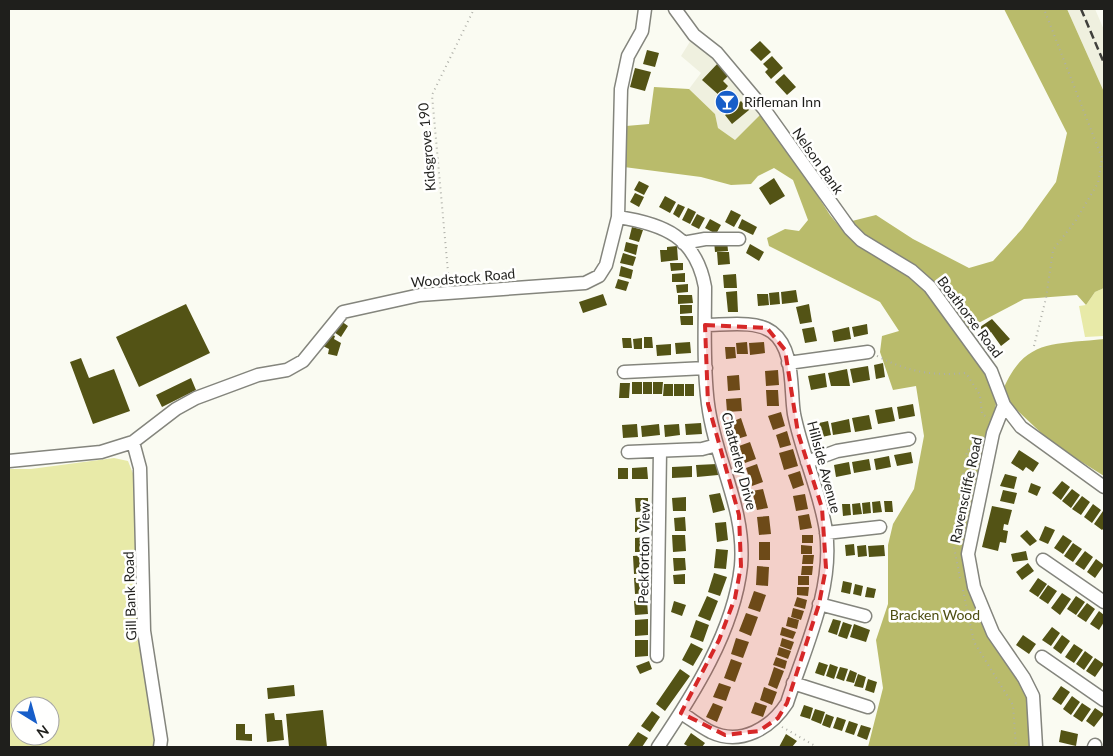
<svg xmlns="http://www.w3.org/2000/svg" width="1113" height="756" font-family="Lato,sans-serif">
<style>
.built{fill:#eff0df}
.green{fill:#e8eaa8;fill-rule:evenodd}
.forest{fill:#b9bb6b}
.building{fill:#535315}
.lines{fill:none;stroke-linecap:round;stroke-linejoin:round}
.minor-casing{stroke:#84857d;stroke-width:15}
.path{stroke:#aeafa8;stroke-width:2;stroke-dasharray:1 4;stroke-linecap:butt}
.minor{stroke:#fff;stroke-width:12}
.rail{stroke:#40403c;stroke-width:2.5;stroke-dasharray:8 4;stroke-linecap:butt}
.marked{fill:#d62828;fill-opacity:0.2;stroke:#d62828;stroke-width:4;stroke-dasharray:10 6;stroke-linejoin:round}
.labels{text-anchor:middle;stroke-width:5;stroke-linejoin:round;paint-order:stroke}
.poi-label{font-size:14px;fill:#1f1f1c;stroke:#fffffe;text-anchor:start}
.street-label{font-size:14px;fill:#1f1f1c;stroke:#fffffe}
.park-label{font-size:14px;fill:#4d4d11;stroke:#fffffe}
</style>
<rect width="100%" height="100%" fill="#fafbf2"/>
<path class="built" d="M 1067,9 L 1095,9 L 1104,30 L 1104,92 Z
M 691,40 L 720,61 L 761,114 L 735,140 L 718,128 L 715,114 L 689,89 L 701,73 L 681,56 Z"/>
<path class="green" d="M 1104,288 L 1104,336 L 1085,337 L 1079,306 L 1086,305 L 1095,292 Z
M 114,458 L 128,461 L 134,476 L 136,592 L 156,747 L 9,747 L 9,469 L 31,469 ZM 20,706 L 50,706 L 50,736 L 20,736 Z"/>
<path class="forest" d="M 1004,9 L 1067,9 L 1104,92 L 1104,288 L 1095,292 L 1086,305 L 1077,295 L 1024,299 L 967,329 L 933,284 L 864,237 L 852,221 L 876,215 L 913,239 L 969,268 L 993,261 L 1022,229 L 1056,182 L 1067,133 Z
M 654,87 L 689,89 L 715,114 L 718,128 L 735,140 L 761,114 L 785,145 L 830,215 L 844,232 L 918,281 L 987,374 L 996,404 L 974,502 L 974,587 L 1024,678 L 1036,747 L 868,747 L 883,688 L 876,640 L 888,604 L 888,545 L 893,524 L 914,489 L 924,436 L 916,386 L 893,390 L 880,352 L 882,336 L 899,331 L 880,302 L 769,246 L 767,238 L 785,229 L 799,231 L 808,220 L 793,180 L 774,168 L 758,176 L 751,184 L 731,185 L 701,177 L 624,167 L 626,126 L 649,124 Z
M 1104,339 L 1104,476 L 1053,444 L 1001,395 C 1023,338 1051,345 1104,339 Z"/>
<path class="building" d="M 760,41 L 771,52 L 761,61 L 750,50 Z
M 647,50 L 659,53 L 655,67 L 643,64 Z
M 772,56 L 783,68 L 771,79 L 765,72 L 768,69 L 763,64 Z
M 719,62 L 731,73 L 723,81 L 728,86 L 720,96 L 702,80 Z
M 635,68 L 651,72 L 645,91 L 630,87 Z
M 784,74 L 796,87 L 787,95 L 775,82 Z
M 741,101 L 749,110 L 732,124 L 725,115 Z
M 774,178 L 785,196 L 770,205 L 759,188 Z
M 639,181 L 649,186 L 644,195 L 634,190 Z
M 635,193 L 644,197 L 639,207 L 630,202 Z
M 665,196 L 676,202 L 670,213 L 659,207 Z
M 678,204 L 685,207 L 679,218 L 673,214 Z
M 688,208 L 696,212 L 690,224 L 682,220 Z
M 731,210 L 741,215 L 734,227 L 725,222 Z
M 697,214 L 705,218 L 699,229 L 691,225 Z
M 710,219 L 721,225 L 716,234 L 705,228 Z
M 742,219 L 757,227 L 753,235 L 738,228 Z
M 632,227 L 643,230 L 639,242 L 629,239 Z
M 727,240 L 728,251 L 715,252 L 714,241 Z
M 626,242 L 638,245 L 636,255 L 624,251 Z
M 750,244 L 764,252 L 759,261 L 746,253 Z
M 677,246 L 678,260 L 661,262 L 660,250 L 667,250 L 667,247 Z
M 717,252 L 729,252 L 730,264 L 718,265 Z
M 623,253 L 636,257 L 633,266 L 620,263 Z
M 670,263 L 683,263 L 683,270 L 671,271 Z
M 621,266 L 633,270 L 631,279 L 619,276 Z
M 685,273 L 685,282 L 672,282 L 672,274 Z
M 736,274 L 737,288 L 724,288 L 723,275 Z
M 618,279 L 629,282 L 626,291 L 615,288 Z
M 688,284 L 688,292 L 677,293 L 676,285 Z
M 796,290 L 798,302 L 782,304 L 781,292 Z
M 737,291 L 738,312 L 728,312 L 726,292 Z
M 779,292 L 780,304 L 770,305 L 769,293 Z
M 603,294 L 607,305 L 583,313 L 579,302 Z
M 757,294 L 768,294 L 769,305 L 758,306 Z
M 678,295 L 692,295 L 693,303 L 678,304 Z
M 186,304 L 210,353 L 139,387 L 116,337 Z
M 809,304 L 812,322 L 800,324 L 796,307 Z
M 680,305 L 692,305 L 692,313 L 680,314 Z
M 680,316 L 693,316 L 693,325 L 681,325 Z
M 992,319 L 1010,339 L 1001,346 L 991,332 L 986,335 L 980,327 Z
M 341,321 L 348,326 L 341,337 L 334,332 Z
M 867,324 L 868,334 L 854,337 L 852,327 Z
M 814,327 L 817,341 L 805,343 L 802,329 Z
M 849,327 L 851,339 L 834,342 L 832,331 Z
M 330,334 L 335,336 L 334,339 L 341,343 L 337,356 L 328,354 L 329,349 L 323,346 Z
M 644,337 L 652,337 L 653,348 L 644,348 Z
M 622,338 L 631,338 L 632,348 L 623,348 Z
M 642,338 L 642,349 L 634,349 L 633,339 Z
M 690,342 L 691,353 L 676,354 L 675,343 Z
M 747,342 L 748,354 L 737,354 L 736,343 Z
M 764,342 L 765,353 L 750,355 L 749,343 Z
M 671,344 L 671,355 L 657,356 L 656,345 Z
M 725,347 L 735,347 L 736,358 L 726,359 Z
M 81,358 L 89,378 L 114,369 L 130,411 L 93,424 L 70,362 Z
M 883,363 L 885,377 L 876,379 L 874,365 Z
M 868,366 L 870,380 L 853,383 L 850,369 Z
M 847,369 L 850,386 L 831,386 L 828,373 Z
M 778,370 L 779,385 L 766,386 L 765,371 Z
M 825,373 L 827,387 L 811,390 L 808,376 Z
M 739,375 L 740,390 L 728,391 L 727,376 Z
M 191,378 L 196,390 L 162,407 L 156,395 Z
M 632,382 L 642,382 L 642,394 L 632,394 Z
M 643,382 L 652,382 L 652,394 L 643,394 Z
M 653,382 L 663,382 L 662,394 L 653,394 Z
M 620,383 L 630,383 L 629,398 L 619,398 Z
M 664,384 L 673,384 L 673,396 L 663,396 Z
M 674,384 L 684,384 L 684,396 L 674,396 Z
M 685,384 L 694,384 L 694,396 L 685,396 Z
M 766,390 L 778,390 L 779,406 L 767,406 Z
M 741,398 L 742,411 L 727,412 L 726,399 Z
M 913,404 L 915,416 L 899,419 L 897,407 Z
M 892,407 L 895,421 L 878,424 L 875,410 Z
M 781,412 L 785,426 L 773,430 L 768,416 Z
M 869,415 L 872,429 L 855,432 L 852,418 Z
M 741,418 L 747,436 L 737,439 L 731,422 Z
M 849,419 L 851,432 L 833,435 L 831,423 Z
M 828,421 L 831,435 L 822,437 L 819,423 Z
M 701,423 L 702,434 L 686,435 L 685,424 Z
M 637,424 L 638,437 L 623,438 L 622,425 Z
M 659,424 L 660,435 L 642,437 L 641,426 Z
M 679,424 L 680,435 L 665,437 L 664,425 Z
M 787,431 L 791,445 L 780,448 L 776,435 Z
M 750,442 L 756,459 L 745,463 L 739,446 Z
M 793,449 L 798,466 L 784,470 L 779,453 Z
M 1019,450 L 1039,463 L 1033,472 L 1026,467 L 1023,471 L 1011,463 Z
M 911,452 L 913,463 L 897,466 L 894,455 Z
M 889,456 L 891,467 L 876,470 L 874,459 Z
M 869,459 L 871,470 L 854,473 L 852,462 Z
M 849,462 L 851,474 L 836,477 L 834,465 Z
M 717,464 L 718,475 L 697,477 L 696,465 Z
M 757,464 L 763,482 L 752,486 L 746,468 Z
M 692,466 L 692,477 L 672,478 L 672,467 Z
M 647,467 L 648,479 L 632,479 L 632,468 Z
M 618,468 L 628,468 L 628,479 L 618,479 Z
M 800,471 L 804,485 L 793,489 L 788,475 Z
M 1005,474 L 1017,477 L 1014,489 L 1000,486 Z
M 1062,481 L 1070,487 L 1061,500 L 1052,493 Z
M 1031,483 L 1041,487 L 1037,496 L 1028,492 Z
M 763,489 L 768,508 L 757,510 L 752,491 Z
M 1072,489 L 1080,495 L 1071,508 L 1062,501 Z
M 1003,490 L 1017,493 L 1014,504 L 1000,501 Z
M 720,493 L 725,510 L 713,513 L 709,495 Z
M 805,494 L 808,509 L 796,511 L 793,496 Z
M 1082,496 L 1090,502 L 1081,515 L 1072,509 Z
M 686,497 L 686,511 L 673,511 L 672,498 Z
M 635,498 L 648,498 L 648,511 L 636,512 Z
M 880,501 L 882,512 L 873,513 L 872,502 Z
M 884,501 L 892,501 L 893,512 L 885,512 Z
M 870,502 L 871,513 L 863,514 L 862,503 Z
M 860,503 L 862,514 L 853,515 L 852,504 Z
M 842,504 L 850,504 L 851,515 L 843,516 Z
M 1093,504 L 1101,510 L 1092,523 L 1084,517 Z
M 992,506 L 1012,510 L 1008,525 L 1004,524 L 1003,530 L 1008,531 L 1006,543 L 1000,542 L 998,551 L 982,547 Z
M 1103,511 L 1104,528 L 1102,530 L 1094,524 Z
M 809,514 L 812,528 L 800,530 L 798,516 Z
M 769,516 L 771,534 L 759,535 L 757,517 Z
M 647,517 L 648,532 L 635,532 L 635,518 Z
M 685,517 L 686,531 L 675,531 L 674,518 Z
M 726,522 L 728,540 L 717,542 L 715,523 Z
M 1045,526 L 1055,530 L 1048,544 L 1039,540 Z
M 1027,530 L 1037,541 L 1030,546 L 1020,536 Z
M 672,535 L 685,535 L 686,551 L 673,552 Z
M 802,535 L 813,535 L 813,543 L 802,543 Z
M 1063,535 L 1072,541 L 1063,554 L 1054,548 Z
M 647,537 L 647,552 L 635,552 L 635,538 Z
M 759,542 L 770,542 L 770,560 L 759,560 Z
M 1073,543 L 1082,549 L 1073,562 L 1064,556 Z
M 854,544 L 855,555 L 846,556 L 845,545 Z
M 801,545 L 812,546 L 812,554 L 801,554 Z
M 866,545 L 867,556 L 858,557 L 857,546 Z
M 884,545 L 885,556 L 869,557 L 868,546 Z
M 716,549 L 728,550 L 726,569 L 714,568 Z
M 1026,551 L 1028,560 L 1013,562 L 1011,554 Z
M 1085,551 L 1093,557 L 1084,570 L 1075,564 Z
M 647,555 L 648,573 L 634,574 L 633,556 Z
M 803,555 L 814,555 L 813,564 L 802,564 Z
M 673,558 L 685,558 L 686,570 L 674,571 Z
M 1096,559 L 1104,565 L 1095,578 L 1087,572 Z
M 1028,563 L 1034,571 L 1022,580 L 1016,572 Z
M 757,566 L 769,567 L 768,586 L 756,585 Z
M 802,566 L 813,566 L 812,575 L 801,575 Z
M 714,573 L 727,577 L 720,596 L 708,592 Z
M 685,574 L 685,584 L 674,584 L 673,575 Z
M 798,576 L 809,576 L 809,585 L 798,585 Z
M 634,578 L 647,578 L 647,593 L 635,594 Z
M 1038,578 L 1047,584 L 1038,597 L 1029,591 Z
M 843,581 L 852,583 L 850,594 L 841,592 Z
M 855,584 L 863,586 L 861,596 L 853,594 Z
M 1048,585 L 1057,591 L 1048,604 L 1039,598 Z
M 797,587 L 809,587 L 808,596 L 797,595 Z
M 867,587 L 876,589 L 874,598 L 865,597 Z
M 754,591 L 766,595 L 760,612 L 748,608 Z
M 1062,593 L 1071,599 L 1060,615 L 1051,608 Z
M 707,596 L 718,601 L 710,621 L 698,616 Z
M 1076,596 L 1085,602 L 1076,615 L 1067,609 Z
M 797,597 L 807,600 L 805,609 L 794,606 Z
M 647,600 L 648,614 L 635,615 L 634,601 Z
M 674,601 L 686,605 L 682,616 L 671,612 Z
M 1087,603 L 1095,609 L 1086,622 L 1077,616 Z
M 793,608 L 804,611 L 801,620 L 791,617 Z
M 1099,611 L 1104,615 L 1104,622 L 1099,630 L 1090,624 Z
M 746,613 L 758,617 L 751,636 L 739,631 Z
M 788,617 L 799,620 L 797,629 L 786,626 Z
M 648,619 L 648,635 L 635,636 L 635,620 Z
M 833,619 L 841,621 L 837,635 L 828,632 Z
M 696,620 L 709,625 L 703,642 L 690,637 Z
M 843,622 L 852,625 L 847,639 L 838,636 Z
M 854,624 L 870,630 L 866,642 L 850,637 Z
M 782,627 L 796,632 L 793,639 L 780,635 Z
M 1052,627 L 1060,633 L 1051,646 L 1042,640 Z
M 1023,635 L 1036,644 L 1029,654 L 1016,645 Z
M 1062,635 L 1070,641 L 1061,654 L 1053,648 Z
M 736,638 L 749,642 L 743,658 L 731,654 Z
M 782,638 L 794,642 L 791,650 L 780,646 Z
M 635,640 L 648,640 L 648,656 L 635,657 Z
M 691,643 L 703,649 L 693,666 L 682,660 Z
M 1074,644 L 1083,650 L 1074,663 L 1065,657 Z
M 779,647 L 791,651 L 788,659 L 777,655 Z
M 1085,651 L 1093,657 L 1084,670 L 1076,664 Z
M 776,657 L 787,661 L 785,669 L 773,665 Z
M 1095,658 L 1104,664 L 1095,677 L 1086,671 Z
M 731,659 L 742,663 L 735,682 L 724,678 Z
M 649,661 L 652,669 L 640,674 L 636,666 Z
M 819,662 L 828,665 L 824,676 L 815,673 Z
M 830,664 L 838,667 L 834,679 L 826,676 Z
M 774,667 L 784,671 L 777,689 L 768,685 Z
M 840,667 L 848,669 L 844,681 L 836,678 Z
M 680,669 L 690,676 L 665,711 L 656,704 Z
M 850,670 L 857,673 L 854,683 L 846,681 Z
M 858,674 L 866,677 L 863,688 L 854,686 Z
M 868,679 L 877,682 L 874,693 L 865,690 Z
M 719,683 L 731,687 L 726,701 L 713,697 Z
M 294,685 L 295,696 L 268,699 L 267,688 Z
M 1061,686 L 1070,692 L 1061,705 L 1052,699 Z
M 764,687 L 777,692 L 772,705 L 760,700 Z
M 1072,696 L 1080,702 L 1071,715 L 1063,709 Z
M 755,702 L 767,706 L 763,717 L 751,713 Z
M 713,703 L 723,707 L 717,722 L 706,717 Z
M 1082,703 L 1091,709 L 1082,722 L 1073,716 Z
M 804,705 L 813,708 L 810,719 L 800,716 Z
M 1095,708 L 1104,714 L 1094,727 L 1086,721 Z
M 815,709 L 825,712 L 821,724 L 811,720 Z
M 323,710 L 327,747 L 289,747 L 286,714 Z
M 652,711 L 660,717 L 650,732 L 641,726 Z
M 274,713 L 275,720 L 282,720 L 284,740 L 267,742 L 265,714 Z
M 826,714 L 834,717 L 830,728 L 822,725 Z
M 837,717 L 846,720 L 842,731 L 833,728 Z
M 849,721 L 858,724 L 854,735 L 845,732 Z
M 236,724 L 245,724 L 245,734 L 252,734 L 252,741 L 236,740 Z
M 861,725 L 871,728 L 867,740 L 857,736 Z
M 1061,730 L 1078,734 L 1076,746 L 1059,742 Z
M 638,732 L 648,738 L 642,747 L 630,747 L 628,746 Z
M 691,733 L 705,743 L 702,747 L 689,747 L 684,744 Z
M 786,734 L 797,741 L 792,747 L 779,747 Z"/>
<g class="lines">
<g class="minor-casing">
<path id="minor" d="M 675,9 L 694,35 L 717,53 L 764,109 L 850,229 L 861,240 L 912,271 L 930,287 L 991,371 L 1004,405 L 1021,427 L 1104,487
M 618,217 C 664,224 696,237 705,287 C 705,325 703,366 708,404 C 715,460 746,508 741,566 C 734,631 693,695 658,747
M 683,243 L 705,239 L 739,239
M 788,363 L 868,352
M 624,372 L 706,368
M 1004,405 L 993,433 L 968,554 L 974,587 L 993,633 L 1024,678 L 1033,696 L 1036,747
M 133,442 L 140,468 L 144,631 L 161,740 L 160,747
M 628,452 L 702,449 L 717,445
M 9,461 L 101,452 L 133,442 L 176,409 L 196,398 L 258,375 L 287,370 L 303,361 L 343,312 L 420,295 L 585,283 L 599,276 L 606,265 L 618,217 L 621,89 L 628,56 L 642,31 L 645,9
M 807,462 L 837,451 L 909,439
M 826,533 L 880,527
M 1043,560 L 1104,602
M 819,604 L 865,616
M 657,656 L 660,451
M 1042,657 L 1104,700
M 793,683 L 868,707
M 681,713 C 691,719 701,727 711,732 C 741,746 771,728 787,703 C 804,650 834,589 826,531 C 820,491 802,454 794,414 C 790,389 795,349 772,332 C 756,320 725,325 705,325
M 1094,747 L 1095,745"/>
</g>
<path class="path" d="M 449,283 L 432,95 L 474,9
M 1034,346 L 1046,298 L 1053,250 L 1076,220 L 1098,183 L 1102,158 L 1044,9
M 877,356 C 909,372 931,376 966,373 L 980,395 L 982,414 L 989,418
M 960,578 L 954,547 L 959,503 L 967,451 L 981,438
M 963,590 L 974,642 L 1013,705 L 1016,747
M 782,727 L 817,747"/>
<use href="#minor" class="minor"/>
<path class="rail" d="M 1081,9 L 1104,63"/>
</g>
<path class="marked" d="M 705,325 L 767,328 L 785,350 L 798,433 L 822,508 L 826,568 L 819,604 L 787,703 L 778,718 L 759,731 L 725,735 L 681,713 L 719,640 L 735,598 L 741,566 L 739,515 L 708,404 Z"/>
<defs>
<g id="bar-disc" transform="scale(1.25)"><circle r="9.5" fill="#175ec9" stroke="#fffffe"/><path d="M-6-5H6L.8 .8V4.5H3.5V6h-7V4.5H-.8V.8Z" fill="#fff"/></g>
</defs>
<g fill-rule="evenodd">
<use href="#bar-disc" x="727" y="102"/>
</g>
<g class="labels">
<g class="poi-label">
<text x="744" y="107">Rifleman Inn</text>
</g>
<g class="street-label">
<text transform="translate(427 147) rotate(-95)" y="5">Kidsgrove 190</text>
<text transform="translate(818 161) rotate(55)" y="5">Nelson Bank</text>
<text transform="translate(463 278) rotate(-5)" y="5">Woodstock Road</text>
<text transform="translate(970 317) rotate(53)" y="5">Boathorse Road</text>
<text transform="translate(739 461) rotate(75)" y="5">Chatterley Drive</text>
<text transform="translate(824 467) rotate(75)" y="5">Hillside Avenue</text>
<text transform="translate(966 490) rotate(-78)" y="5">Ravenscliffe Road</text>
<text transform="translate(644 553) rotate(-89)" y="5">Peckforton View</text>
<text transform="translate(130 596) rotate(-92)" y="5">Gill Bank Road</text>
</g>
<g class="park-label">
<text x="935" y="620">Bracken Wood</text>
</g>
</g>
<rect width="1113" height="756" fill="none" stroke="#1f1f1c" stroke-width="20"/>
<g transform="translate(35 721) rotate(143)"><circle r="24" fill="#fffffe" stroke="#a5a5a4"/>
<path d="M0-4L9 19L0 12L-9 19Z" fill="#175ec9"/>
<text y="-8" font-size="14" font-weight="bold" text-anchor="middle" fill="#1f1f1c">N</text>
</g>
</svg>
